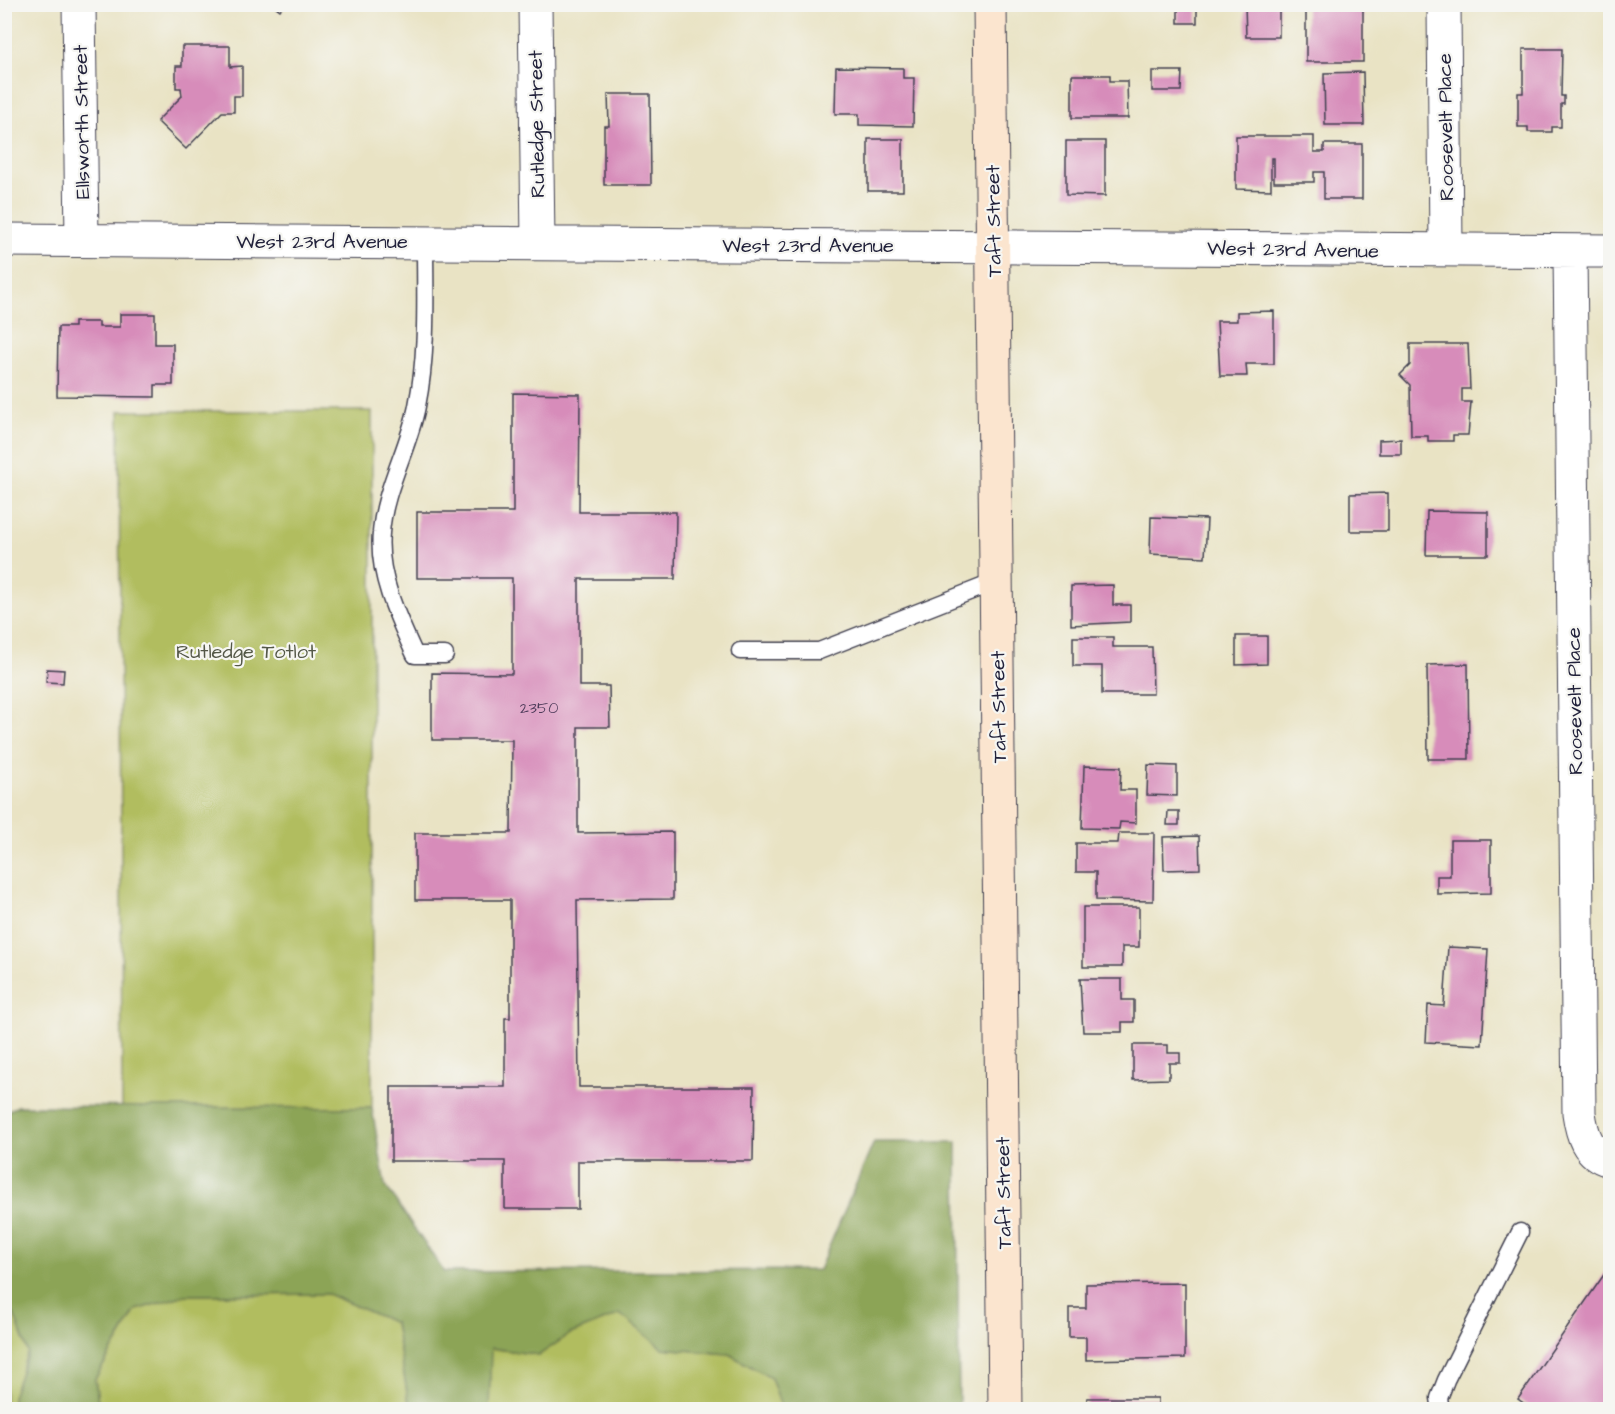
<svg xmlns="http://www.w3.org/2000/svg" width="1615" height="1414" font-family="'Architects Daughter',sans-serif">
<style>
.green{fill:#b1bd5f;stroke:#6a704d;stroke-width:1.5}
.forest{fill:#8ca456;stroke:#576348;stroke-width:1.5}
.building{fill:#d78cba}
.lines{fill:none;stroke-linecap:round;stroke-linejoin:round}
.lane-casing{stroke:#403f50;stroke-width:19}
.street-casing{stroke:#403f50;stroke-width:35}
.secondary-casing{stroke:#403f50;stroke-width:35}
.lane{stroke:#fff;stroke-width:16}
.street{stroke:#fff;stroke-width:33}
.secondary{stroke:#fbe5cf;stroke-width:33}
.labels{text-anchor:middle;stroke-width:4.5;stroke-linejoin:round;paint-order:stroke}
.number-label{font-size:16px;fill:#4f3c5b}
.street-label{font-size:20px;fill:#22223b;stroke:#f6f6f2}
.park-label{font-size:20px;fill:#545848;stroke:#f6f6f2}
</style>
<rect width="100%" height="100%" fill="#f6f6f2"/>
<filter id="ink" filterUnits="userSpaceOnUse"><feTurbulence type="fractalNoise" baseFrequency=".0167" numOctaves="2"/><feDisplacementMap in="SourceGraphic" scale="12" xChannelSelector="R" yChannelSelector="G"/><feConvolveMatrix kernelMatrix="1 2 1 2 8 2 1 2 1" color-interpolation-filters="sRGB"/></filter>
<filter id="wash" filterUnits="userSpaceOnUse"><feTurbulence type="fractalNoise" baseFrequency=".008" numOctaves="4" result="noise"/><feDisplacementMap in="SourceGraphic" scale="24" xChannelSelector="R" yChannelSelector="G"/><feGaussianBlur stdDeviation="1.35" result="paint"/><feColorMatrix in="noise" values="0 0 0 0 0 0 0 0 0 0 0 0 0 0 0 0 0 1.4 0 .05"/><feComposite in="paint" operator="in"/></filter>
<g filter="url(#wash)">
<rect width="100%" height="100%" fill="#e9e3c4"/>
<path class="green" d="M 119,411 L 372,411 L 372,1108 L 122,1107 Z
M 328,1294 L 395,1323 L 410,1409 L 99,1409 L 95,1379 L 136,1310 L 184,1295 Z
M 4,1309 L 14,1314 L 28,1352 L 12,1397 L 13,1409 L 5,1409 Z
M 620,1314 L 662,1348 L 729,1354 L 771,1378 L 782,1409 L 489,1410 L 490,1348 L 539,1355 L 570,1334 Z"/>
<path class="forest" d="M 18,1106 L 372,1108 L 385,1185 L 444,1272 L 819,1270 L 874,1142 L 957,1142 L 959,1409 L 782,1409 L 771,1378 L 729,1354 L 662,1348 L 620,1314 L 570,1334 L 539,1355 L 491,1348 L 489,1409 L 410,1409 L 395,1323 L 328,1294 L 185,1295 L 136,1310 L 95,1379 L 99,1409 L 13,1409 L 12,1397 L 28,1352 L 14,1314 L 4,1309 L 5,1112 Z"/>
<g id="blocks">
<path class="building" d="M 272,4 L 285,4 L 280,10 Z
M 1062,4 L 1102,4 L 1102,8 L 1062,7 Z
M 1245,4 L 1279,4 L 1279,37 L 1246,37 Z
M 1306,6 L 1363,6 L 1363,62 L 1306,62 Z
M 1178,8 L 1197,8 L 1197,23 L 1178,23 Z
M 182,46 L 230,46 L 230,67 L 242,66 L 242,96 L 234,96 L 234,112 L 222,112 L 186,149 L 157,121 L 182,96 L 181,88 L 176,88 L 176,66 L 182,66 Z
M 1523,49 L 1562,49 L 1561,96 L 1564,96 L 1564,104 L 1561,104 L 1561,127 L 1552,127 L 1552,132 L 1528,132 L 1528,127 L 1518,127 L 1518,93 L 1523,93 Z
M 836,67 L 903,68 L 903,78 L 914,78 L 913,126 L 859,125 L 859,114 L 835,114 Z
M 1152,71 L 1182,71 L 1181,91 L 1152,91 Z
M 1363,72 L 1364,125 L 1325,125 L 1324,73 Z
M 1072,75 L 1110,75 L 1110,81 L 1127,81 L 1128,118 L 1072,118 Z
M 608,94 L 650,94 L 651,185 L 604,185 L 604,126 L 609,126 Z
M 1236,136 L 1314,136 L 1314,152 L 1324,152 L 1324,144 L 1362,144 L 1362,199 L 1324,199 L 1324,172 L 1314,172 L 1314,182 L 1274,182 L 1274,158 L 1271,158 L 1271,190 L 1236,189 Z
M 868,139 L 903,139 L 903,191 L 868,191 Z
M 1066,141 L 1105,141 L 1105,196 L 1066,195 Z
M 1274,311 L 1274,364 L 1246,364 L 1247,376 L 1220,376 L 1217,321 L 1237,321 L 1237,312 Z
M 120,314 L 155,314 L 155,344 L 173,344 L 173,385 L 155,385 L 155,397 L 57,396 L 58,327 L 74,327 L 74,322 L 99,322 L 99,327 L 120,327 Z
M 1410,344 L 1468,344 L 1470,389 L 1462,389 L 1462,402 L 1471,402 L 1468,435 L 1453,435 L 1453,441 L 1428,441 L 1428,436 L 1411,436 L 1410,385 L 1400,375 L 1410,365 Z
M 513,393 L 580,394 L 579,512 L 676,512 L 675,579 L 579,579 L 579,686 L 609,686 L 610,727 L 578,727 L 578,833 L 673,832 L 673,899 L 577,900 L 579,1087 L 754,1087 L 753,1161 L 578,1161 L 578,1209 L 505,1209 L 505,1161 L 391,1161 L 391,1087 L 505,1087 L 505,1018 L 510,1018 L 510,900 L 415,900 L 415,833 L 511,833 L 512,740 L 432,740 L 432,673 L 512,674 L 512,578 L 417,578 L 417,512 L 513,512 Z
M 1401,439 L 1401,454 L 1379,454 L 1379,440 Z
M 1388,493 L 1388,531 L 1350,531 L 1350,494 Z
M 1427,511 L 1488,512 L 1488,555 L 1426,555 Z
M 1151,517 L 1207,519 L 1205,557 L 1150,554 Z
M 1113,585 L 1113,605 L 1130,605 L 1130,622 L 1071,625 L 1071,586 Z
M 1236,636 L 1267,636 L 1267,664 L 1236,665 Z
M 1073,637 L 1113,637 L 1113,647 L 1152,647 L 1153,694 L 1102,694 L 1102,666 L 1073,666 Z
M 1468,664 L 1469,759 L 1428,759 L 1427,665 Z
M 47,669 L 64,670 L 63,683 L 46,682 Z
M 1148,765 L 1177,766 L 1177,796 L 1147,795 Z
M 1084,766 L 1121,767 L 1120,790 L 1136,790 L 1136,823 L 1120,822 L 1119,829 L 1082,828 Z
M 1168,811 L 1179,811 L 1179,825 L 1167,825 Z
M 1119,833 L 1154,833 L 1153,901 L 1096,900 L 1096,872 L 1076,872 L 1076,843 L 1118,843 Z
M 1199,836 L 1200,869 L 1164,870 L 1163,837 Z
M 1450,840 L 1491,840 L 1491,893 L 1437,894 L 1437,876 L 1450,876 Z
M 1083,907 L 1139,907 L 1139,947 L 1122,947 L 1122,967 L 1083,967 Z
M 1448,947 L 1488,949 L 1482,1045 L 1426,1042 L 1428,1005 L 1444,1006 Z
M 1080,979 L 1122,979 L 1122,1000 L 1134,1000 L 1134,1022 L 1122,1022 L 1122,1032 L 1083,1032 Z
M 4,1017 L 8,1017 L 8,1038 L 4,1038 Z
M 1133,1045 L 1168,1045 L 1168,1053 L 1180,1053 L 1180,1063 L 1169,1063 L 1169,1079 L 1133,1080 Z
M 1610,1266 L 1610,1394 L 1600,1410 L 1533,1410 L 1518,1399 Z
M 1185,1283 L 1185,1358 L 1086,1360 L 1086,1337 L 1069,1337 L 1069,1308 L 1086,1308 L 1086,1284 Z
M 1087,1398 L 1158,1398 L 1158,1410 L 1087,1410 Z"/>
</g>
</g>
<g filter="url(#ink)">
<use href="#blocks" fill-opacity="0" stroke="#403f50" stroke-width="1.5"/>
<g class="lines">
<g class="lane-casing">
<path id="lane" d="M 425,242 C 425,296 428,352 417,406 C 409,448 384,489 381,533 C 377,574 398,618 415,655 L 445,655
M 740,651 L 819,651 L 997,581
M 1441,1410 L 1439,1398 L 1446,1380 L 1520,1232"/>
</g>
<g class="street-casing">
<path id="street" d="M 79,4 L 82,240
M 535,4 L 538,243
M 1444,4 L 1446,250
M 4,240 L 1610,251
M 1570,251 L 1579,1113 C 1582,1134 1587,1154 1610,1160"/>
</g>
<g class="secondary-casing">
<path id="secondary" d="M 990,4 L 1005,1410"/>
</g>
<use href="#lane" class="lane"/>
<use href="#street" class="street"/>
<use href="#secondary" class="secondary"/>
</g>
</g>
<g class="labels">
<g class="number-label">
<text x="539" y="713">2350</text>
</g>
<g class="street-label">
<text transform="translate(81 122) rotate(-91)" y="7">Ellsworth Street</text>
<text transform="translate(536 124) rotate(-91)" y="7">Rutledge Street</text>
<text transform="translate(1445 127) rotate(-91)" y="7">Roosevelt Place</text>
<text transform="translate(993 221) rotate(-91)" y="7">Taft Street</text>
<text x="322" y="248">West 23rd Avenue</text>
<text x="808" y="252">West 23rd Avenue</text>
<text transform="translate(1293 249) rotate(1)" y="7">West 23rd Avenue</text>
<text transform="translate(1574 701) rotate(-91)" y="7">Roosevelt Place</text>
<text transform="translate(998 707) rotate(-91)" y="7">Taft Street</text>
<text transform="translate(1003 1193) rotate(-91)" y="7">Taft Street</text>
</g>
<g class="park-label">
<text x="246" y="658">Rutledge Totlot</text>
</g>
</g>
<rect width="1615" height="1414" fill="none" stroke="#f6f6f2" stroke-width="24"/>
</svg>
